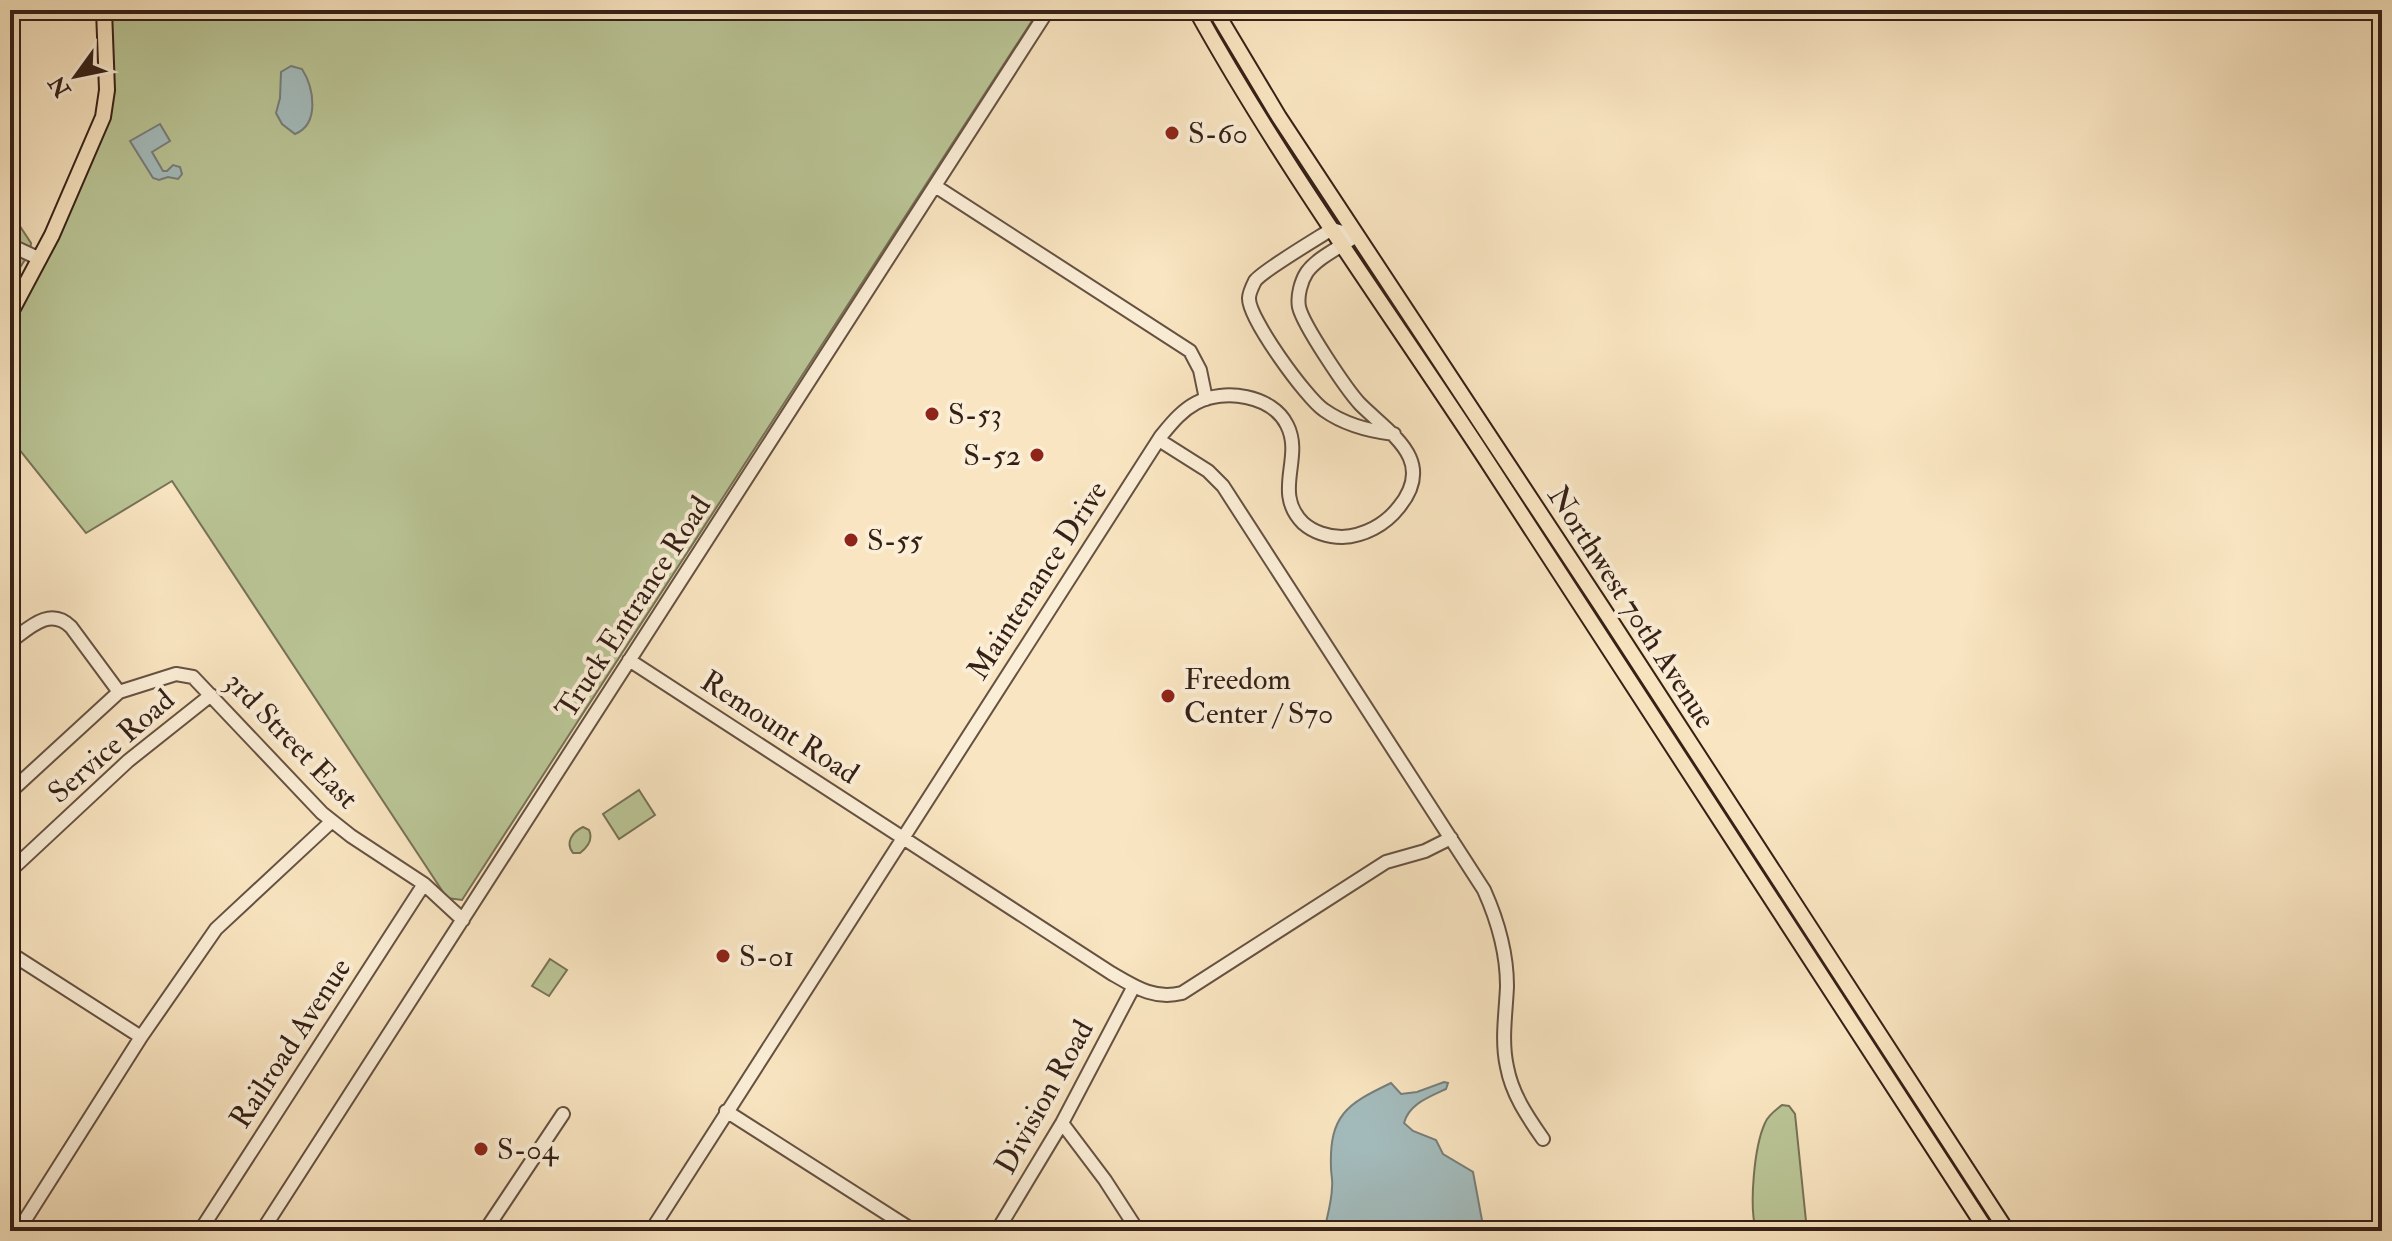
<svg xmlns="http://www.w3.org/2000/svg" width="2392" height="1241" font-family="'IM FELL Double Pica',serif">
<style>
.green{fill:#bac596;stroke:#787256;stroke-width:2}
.water{fill:#a3bcbd;stroke:#777e7b;stroke-width:2}
.lines{fill:none;stroke-linecap:round;stroke-linejoin:round}
.minor-casing{stroke:#665142;stroke-width:16}
.major-casing{stroke:#352017;stroke-width:18}
.minor{stroke:#fbeed7;stroke-width:12}
.major{stroke:#f9e5c1;stroke-width:14}
.poi-dot{fill:#8f2418;stroke:#fbeed7;stroke-width:3}
.labels{text-anchor:middle;stroke-width:8;stroke-linejoin:round;paint-order:stroke}
.poi-label{font-size:30px;fill:#352017;stroke:#fbeed7;text-anchor:start}
.street-label{font-size:30px;fill:#352017;stroke:#fbeed7}
</style>
<rect width="100%" height="100%" fill="#f9e5c1"/>
<filter id="stains"><feTurbulence type="fractalNoise" baseFrequency=".0025" numOctaves="4"/><feColorMatrix values="0 0 0 0 .2 0 0 0 0 .09 0 0 0 0 .02 0 0 0 .5 -.17"/></filter>
<radialGradient id="worn" r=".72"><stop offset=".6" stop-color="#630" stop-opacity="0"/><stop offset="1" stop-color="#630" stop-opacity=".3"/></radialGradient>
<path class="green" d="M 108,10 L 1039,10 L 462,900 L 447,898 L 172,481 L 86,533 L 18,448 L 10,450 L 10,322 L 23,302 L 103,130 Z
M 10,211 L 31,243 L 30,252 L 10,283 Z
M 639,790 L 655,815 L 619,839 L 603,814 Z
M 583,827 L 589,830 C 593,839 588,847 580,853 L 573,853 C 565,843 572,832 583,827 Z
M 550,959 L 567,970 L 549,996 L 532,986 Z
M 1782,1105 L 1789,1106 L 1795,1114 L 1807,1231 L 1756,1231 C 1749,1206 1754,1147 1765,1123 C 1768,1115 1776,1110 1782,1105 Z"/>
<path class="water" d="M 291,66 L 302,69 C 314,88 320,124 295,134 L 282,124 L 276,113 L 280,98 L 281,72 Z
M 160,124 L 170,141 L 152,152 L 163,171 L 167,171 L 173,165 L 180,167 L 182,174 L 178,179 L 168,177 L 159,180 L 153,178 L 130,141 Z
M 1444,1082 L 1448,1083 L 1446,1089 C 1429,1097 1409,1104 1404,1123 L 1413,1131 L 1436,1140 L 1443,1154 L 1473,1172 L 1484,1231 L 1324,1231 C 1327,1217 1332,1201 1332,1187 C 1333,1181 1331,1174 1331,1168 C 1329,1115 1347,1104 1391,1083 L 1401,1094 L 1417,1092 Z"/>
<g class="lines">
<g class="minor-casing">
<path id="minor" d="M 935,186 L 1190,351 L 1200,370 L 1206,399
M 1356,236 L 1332,229 C 1318,238 1262,271 1255,281 C 1253,285 1249,294 1249,298 C 1248,318 1307,399 1324,410 C 1345,425 1369,431 1394,434
M 10,245 L 40,259
M 1159,440 L 1208,471 L 1223,486 L 1484,890 C 1497,919 1507,953 1507,986 C 1506,1013 1501,1040 1507,1067 C 1512,1094 1527,1116 1543,1139
M 10,642 C 29,628 50,606 71,627 L 119,692 L 176,674 L 193,677 L 322,813 L 351,836 L 424,884 L 463,920
M 629,660 L 1111,973 C 1135,987 1154,1000 1182,993 L 1386,862 L 1425,851 L 1451,838
M 10,792 L 119,692
M 10,871 L 128,761 L 211,695
M 10,953 L 141,1037
M 726,1111 L 914,1231
M 1062,1123 L 1105,1180 L 1138,1231
M 18,1231 L 141,1037 L 216,929 L 332,821
M 200,1231 L 424,884
M 262,1231 L 1048,10
M 485,1231 L 563,1114
M 651,1231 L 1161,436 C 1171,424 1181,411 1196,403 C 1224,388 1272,395 1287,425 C 1304,458 1272,492 1303,523 C 1313,532 1328,537 1342,537 C 1364,536 1385,525 1399,507 C 1437,460 1390,434 1360,404 C 1347,390 1303,325 1299,307 C 1297,296 1301,281 1307,272 C 1318,257 1341,247 1356,236
M 997,1231 L 1062,1123 L 1134,986"/>
</g>
<g class="major-casing">
<path id="major" d="M 1196,10 C 1282,165 1388,310 1485,458 C 1653,715 1819,974 1987,1231
M 1215,10 L 1279,117 L 1602,607 L 2007,1231
M 10,314 L 52,235 L 103,117 L 107,90 L 104,10"/>
</g>
<use href="#minor" class="minor"/>
<use href="#major" class="major"/>
</g>
<g class="poi-dot">
<circle cx="1172" cy="133" r="8"/>
<circle cx="932" cy="414" r="8"/>
<circle cx="1037" cy="455" r="8"/>
<circle cx="851" cy="540" r="8"/>
<circle cx="1168" cy="696" r="8"/>
<circle cx="723" cy="956" r="8"/>
<circle cx="481" cy="1149" r="8"/>
</g>
<g class="labels">
<g class="poi-label">
<text x="1188" y="143">S-60</text>
<text x="948" y="424">S-53</text>
<text x="1021" y="465" text-anchor="end">S-52</text>
<text x="867" y="550">S-55</text>
<text x="1184" y="689">Freedom<tspan x="1184" dy="34">Center / S70</tspan></text>
<text x="739" y="966">S-01</text>
<text x="497" y="1159">S-04</text>
</g>
<g class="street-label">
<text transform="translate(1037 580) rotate(-57)" y="10">Maintenance Drive</text>
<text transform="translate(633 607) rotate(-57)" y="10">Truck Entrance Road</text>
<text transform="translate(1632 607) rotate(57)" y="10">Northwest 70th Avenue</text>
<text transform="translate(780 727) rotate(33)" y="10">Remount Road</text>
<text transform="translate(292 740) rotate(46)" y="10">3rd Street East</text>
<text transform="translate(111 746) rotate(-41)" y="10">Service Road</text>
<text transform="translate(290 1043) rotate(-57)" y="10">Railroad Avenue</text>
<text transform="translate(1044 1097) rotate(-61)" y="10">Division Road</text>
</g>
</g>
<rect width="2392" height="1241" fill="none" stroke="#f9e5c1" stroke-width="40"/>
<rect x="12" y="12" width="2368" height="1217" fill="none" stroke="#352017" stroke-width="4"/>
<rect x="20" y="20" width="2352" height="1201" fill="none" stroke="#352017" stroke-width="2"/>
<g transform="translate(76 76) rotate(237)" stroke="#fbeed7" stroke-width="6" paint-order="stroke">
<path d="M0-6L14 30L0 20L-14 30Z" fill="#352017"/>
<text y="-12" font-size="22" font-weight="bold" text-anchor="middle" fill="#352017">N</text>
</g>
<rect width="100%" height="100%" filter="url(#stains)"/>
<rect width="100%" height="100%" fill="url(#worn)"/>
</svg>
